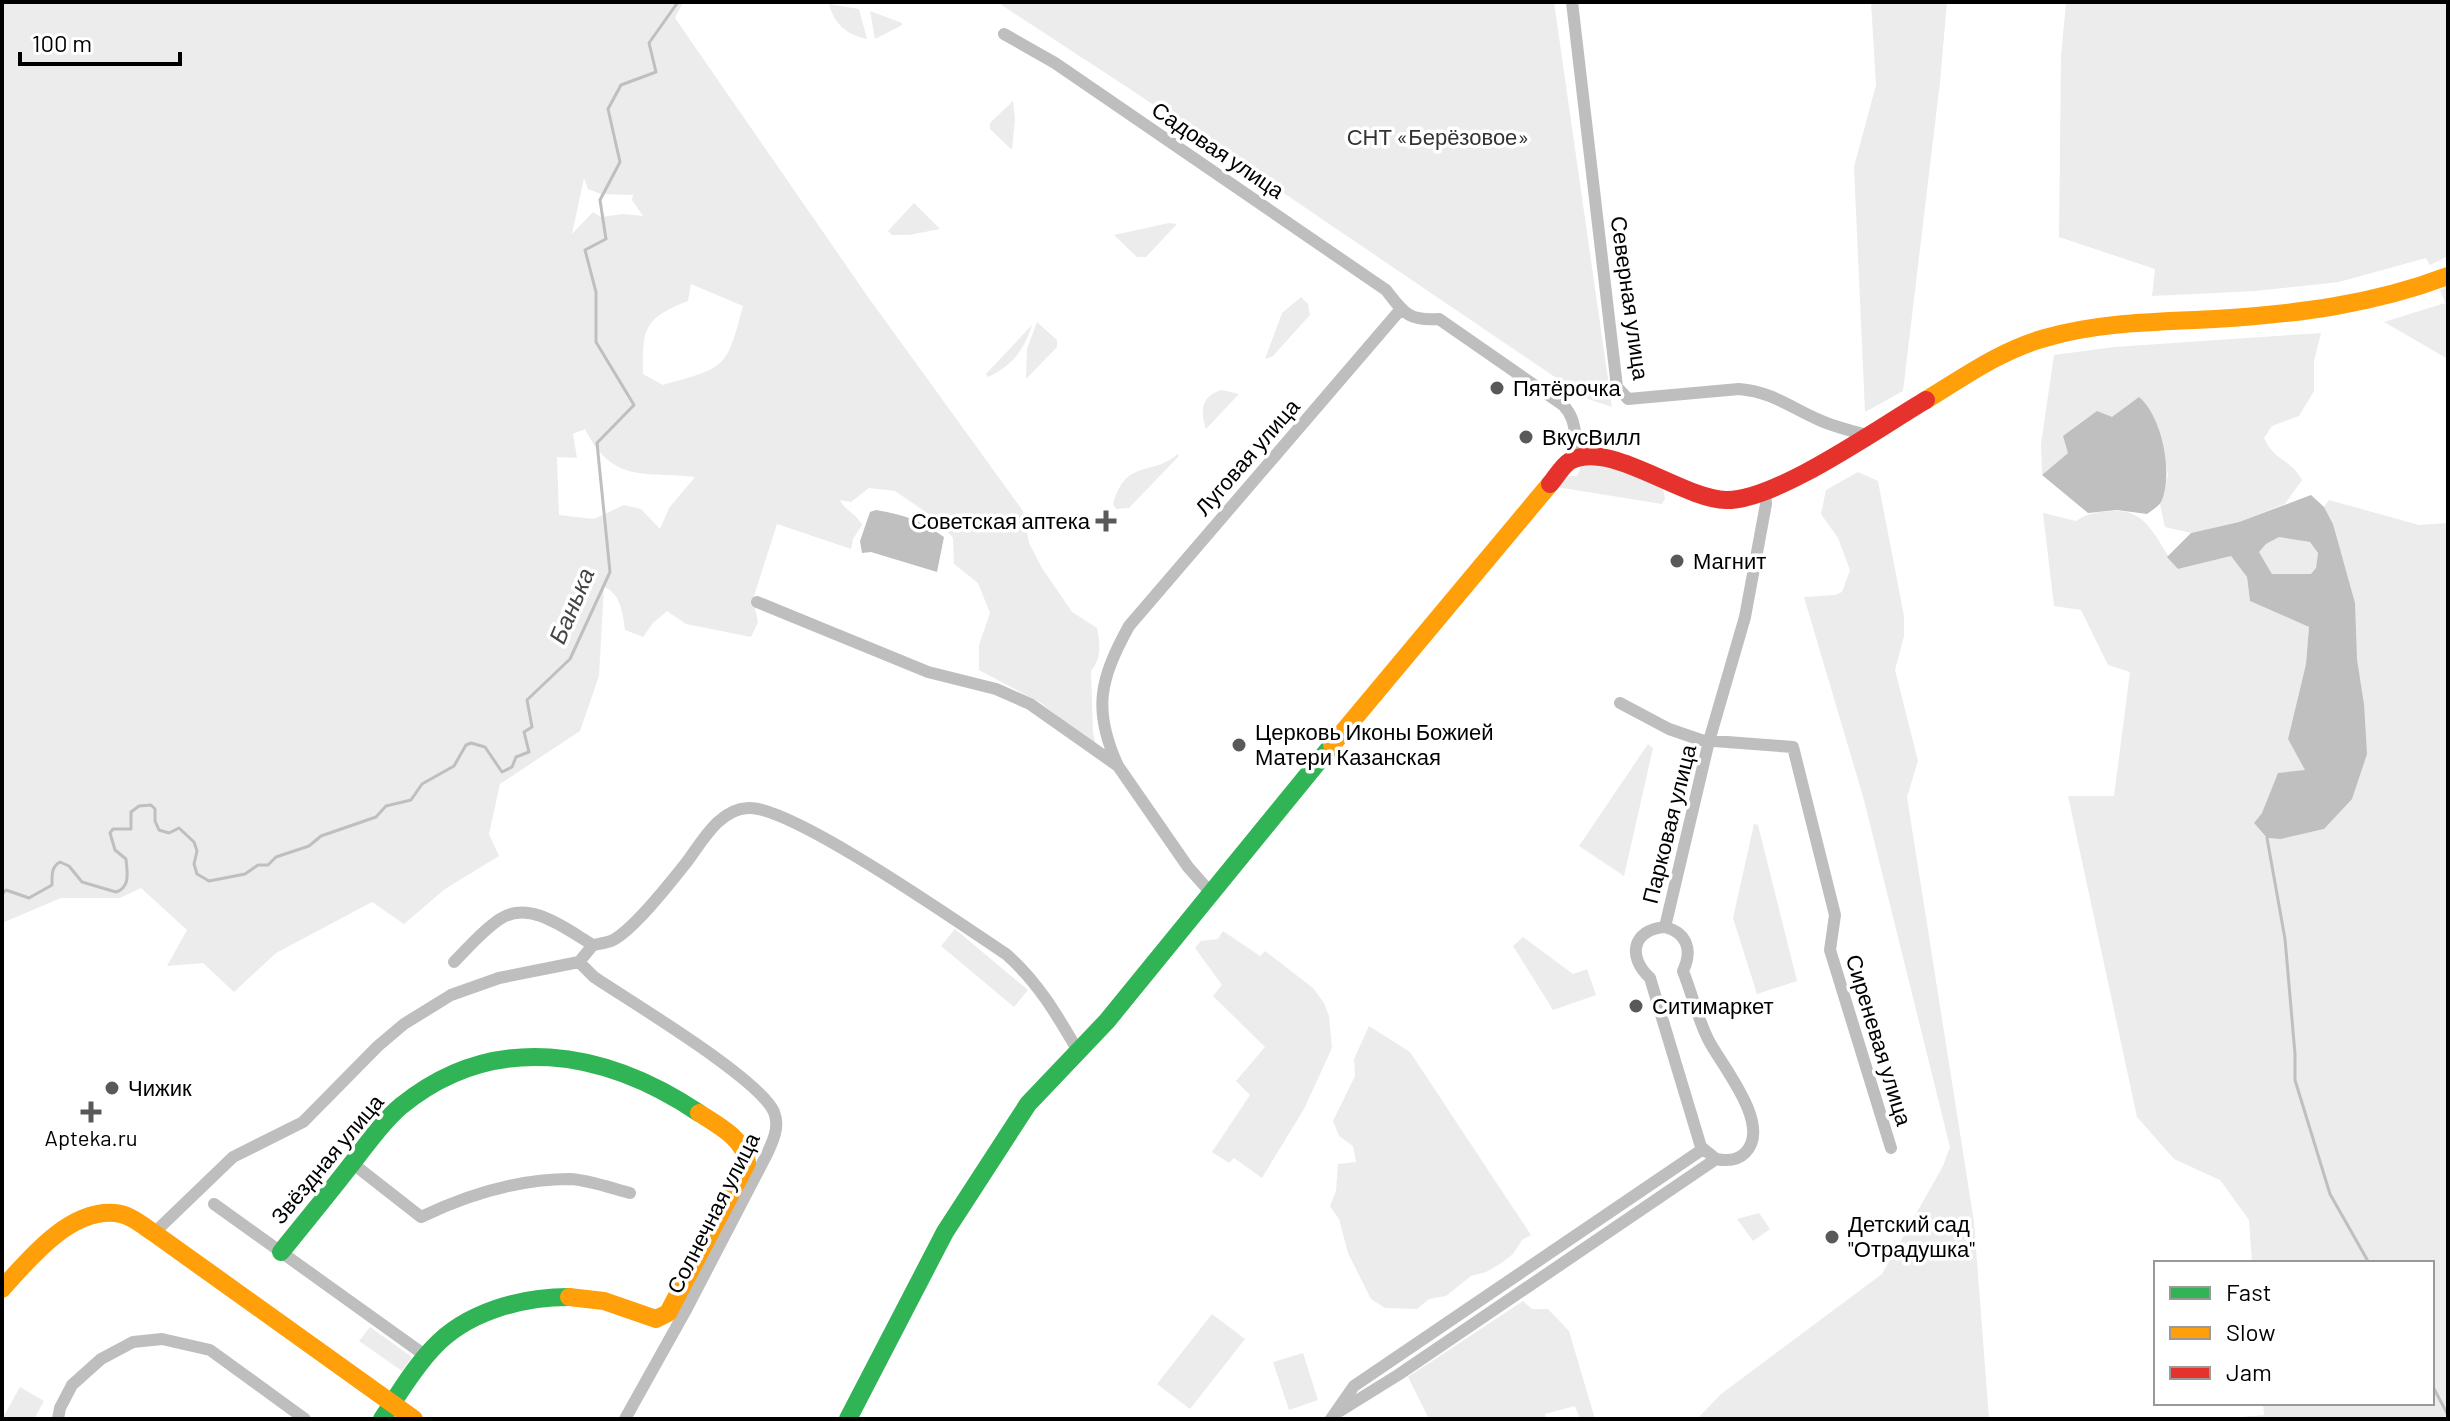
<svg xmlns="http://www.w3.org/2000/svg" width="2450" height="1421" font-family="Barlow,sans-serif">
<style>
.green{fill:#ececec;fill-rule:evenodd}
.water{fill:#bfbfbf;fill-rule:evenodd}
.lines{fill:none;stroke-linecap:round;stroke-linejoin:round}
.stream{stroke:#bfbfbf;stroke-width:3}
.street{stroke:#bebebe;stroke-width:12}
.fast{stroke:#30b455;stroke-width:18}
.slow{stroke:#ff9f0a;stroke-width:18}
.jam{stroke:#e5322d;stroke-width:18}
.poi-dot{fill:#595959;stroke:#fff;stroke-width:3}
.labels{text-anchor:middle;stroke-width:7;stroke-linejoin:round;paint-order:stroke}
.park-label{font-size:22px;fill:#333;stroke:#fff}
.street-label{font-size:22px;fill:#000;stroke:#fff}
.poi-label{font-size:22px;fill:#000;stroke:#fff;text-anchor:start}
.water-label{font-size:24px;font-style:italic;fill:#444;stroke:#fff}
</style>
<rect width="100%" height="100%" fill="#fff"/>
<path class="green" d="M 2,2 L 683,2 L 675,18 L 868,297 L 1023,511 L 1029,543 L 1042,568 L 1072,612 L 1097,628 C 1100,644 1102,658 1091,671 L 1093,732 L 1096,746 L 1041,703 L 979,670 L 979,645 L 990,613 L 978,583 L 954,564 L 953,538 L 936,519 L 895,491 L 869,488 L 851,502 L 840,500 C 845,511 857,514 862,525 L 853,539 L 851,549 L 777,524 L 753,599 L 758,622 L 751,637 L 686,624 L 667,611 L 653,623 L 643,637 L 625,630 C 623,615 621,593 604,587 L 599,676 L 580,731 L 500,784 L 489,834 L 499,856 L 445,889 L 404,924 L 372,902 L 276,953 L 234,992 L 203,963 L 167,966 L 187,930 L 141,888 L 120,898 L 61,898 L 2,923 ZM 584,178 L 588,189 L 601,194 L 633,195 L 632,200 L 643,216 L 623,214 L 601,217 L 593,212 L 572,234 ZM 691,284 L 743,306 C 726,370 726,367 663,385 L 643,374 C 642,328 644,318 688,301 ZM 585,429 C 613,485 646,471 695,477 L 669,508 L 660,529 L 641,509 L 624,505 L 594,519 L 559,515 L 557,457 L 577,458 L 573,434 Z
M 997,2 L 1554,2 L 1612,407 L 1588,399 L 1574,390 L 1136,93 Z
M 1871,2 L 1947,2 L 1940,82 L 1903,391 L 1865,412 L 1854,167 L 1876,85 Z
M 2066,2 L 2448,2 L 2448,256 L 2430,265 L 2426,258 L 2339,282 L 2255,291 L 2152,296 L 2155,269 L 2059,237 L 2061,56 Z
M 829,4 L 859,9 L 867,39 C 847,35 834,24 829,4 Z
M 870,11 L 902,23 L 902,25 L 875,39 Z
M 1013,101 L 1015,119 L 1012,150 L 990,129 L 990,123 Z
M 914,203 L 940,229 L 909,235 L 892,235 L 888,231 Z
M 1169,223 L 1177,224 L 1146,257 L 1137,257 L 1114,235 Z
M 2448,286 L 2448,359 L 2384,322 L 2445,303 L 2440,290 Z
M 1301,297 L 1308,304 L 1310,315 L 1273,356 L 1265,359 L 1282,313 Z
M 1037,322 L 1057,340 L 1057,347 L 1026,379 L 1027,349 Z
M 1032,325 C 1023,351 1013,365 988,377 L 986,374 Z
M 2321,333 L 2314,361 L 2314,391 L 2299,416 L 2272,426 L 2264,438 C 2276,463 2290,458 2302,480 L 2285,504 L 2239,522 L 2191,533 L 2165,527 L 2160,504 L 2168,475 L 2163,452 L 2068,453 L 2042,475 L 2041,444 L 2054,355 L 2114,347 Z
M 1222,390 L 1239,394 L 1206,429 C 1200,411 1201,395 1222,390 Z
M 1178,454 L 1179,456 L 1129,508 L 1116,509 L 1113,505 C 1125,458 1151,477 1178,454 Z
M 1609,463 L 1663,489 L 1665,499 L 1662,504 L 1556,487 L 1565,476 L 1577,476 L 1582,465 Z
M 1858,472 L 1878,481 L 1904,616 L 1904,636 L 1895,670 L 1918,761 L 1907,797 L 1974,1222 L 1989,1419 L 1697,1419 L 1721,1394 L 1882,1274 L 1943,1166 L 1950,1147 L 1864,800 L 1804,597 L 1835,595 L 1842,592 L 1850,570 L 1838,538 L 1821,514 L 1826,490 Z
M 2329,500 L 2419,525 L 2448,523 L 2448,1419 L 2217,1419 L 2264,1415 L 2263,1403 L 2432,1403 L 2432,1263 L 2252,1263 L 2249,1220 L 2220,1180 L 2174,1159 L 2137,1117 L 2068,796 L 2114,796 L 2130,672 L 2108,665 L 2081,610 L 2054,606 L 2043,513 L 2076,521 C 2088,513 2097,512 2112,511 C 2150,508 2157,545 2178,569 L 2231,556 L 2247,577 L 2250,601 L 2309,627 L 2306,664 L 2288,739 L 2306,771 L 2262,813 L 2254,823 L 2267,838 L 2281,839 L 2324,829 L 2364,705 L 2342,561 L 2333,524 L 2324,507 Z
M 2279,537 L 2310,542 L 2318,553 L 2316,568 L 2311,575 L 2272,574 L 2259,552 L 2266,544 Z
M 1648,744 L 1653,748 L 1624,876 L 1579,846 Z
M 1754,824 L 1758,825 L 1797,981 L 1757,994 L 1733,918 Z
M 955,929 L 1028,990 L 1014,1007 L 941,946 Z
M 1223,931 L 1260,956 L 1265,951 L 1313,988 L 1324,1003 L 1329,1016 L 1332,1048 L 1304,1109 L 1262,1178 L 1234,1158 L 1229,1163 L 1212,1152 L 1250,1095 L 1236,1081 L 1265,1047 L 1213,996 L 1222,985 L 1195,948 L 1201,941 L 1218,939 Z
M 1523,937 L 1573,974 L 1587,969 L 1596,995 L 1553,1010 L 1513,946 Z
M 1369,1026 L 1410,1052 L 1531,1235 L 1522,1240 L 1513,1254 L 1500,1264 L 1486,1272 L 1471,1276 L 1446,1296 L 1429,1299 L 1417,1309 L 1385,1308 L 1371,1299 L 1348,1253 L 1339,1219 L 1330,1206 L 1336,1191 L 1338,1164 L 1356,1162 L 1353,1146 L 1339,1136 L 1333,1121 L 1355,1076 L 1354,1059 Z
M 1759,1213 L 1770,1229 L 1753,1241 L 1737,1219 Z
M 1523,1301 L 1532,1309 L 1548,1309 L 1569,1331 L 1595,1419 L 1580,1419 L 1575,1406 L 1545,1414 L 1546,1419 L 1429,1419 L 1408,1377 Z
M 1212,1314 L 1245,1339 L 1190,1409 L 1157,1384 Z
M 370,1327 L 412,1357 L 402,1371 L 359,1341 Z
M 1303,1353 L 1318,1400 L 1289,1410 L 1273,1362 Z
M 20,1387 L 44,1401 L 34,1419 L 2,1419 Z"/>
<path class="water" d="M 2139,397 C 2162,416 2174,474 2161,502 C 2158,507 2152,510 2147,514 L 2117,510 L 2088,513 L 2042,475 L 2068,453 L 2063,436 L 2097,411 L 2112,417 Z
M 2311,495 L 2324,507 L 2333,524 L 2355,603 L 2357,659 L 2364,704 L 2367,754 L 2352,799 L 2324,829 L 2281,839 L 2267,838 L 2254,823 L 2262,813 L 2278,773 L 2305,770 L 2288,739 L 2306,664 L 2309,627 L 2250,601 L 2247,577 L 2231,556 L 2178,569 L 2167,557 L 2191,533 L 2239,522 ZM 2279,537 L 2310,542 L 2318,553 L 2316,568 L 2311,574 L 2272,574 L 2259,552 L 2266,544 Z
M 876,510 C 902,514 922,521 944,537 L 937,572 L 871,552 L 862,553 L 860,541 L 870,512 Z"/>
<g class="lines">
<path class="stream" d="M 2267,838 L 2285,939 L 2295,1054 L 2295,1080 L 2330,1194 L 2369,1263
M 2,894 L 6,890 L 29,898 L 52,885 C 52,876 51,867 60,862 L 69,866 L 82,882 L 116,892 C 131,887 127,872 126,859 L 115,850 L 110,833 L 113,829 L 131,829 L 131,812 L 139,806 L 151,805 L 155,809 L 155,821 L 159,830 L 169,833 L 179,828 L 194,842 L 197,851 L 194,864 L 197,874 L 209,881 L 245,874 L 258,865 L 268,865 L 276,857 L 309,846 L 321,836 L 376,817 L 386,806 L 411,800 L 422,784 L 454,766 L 466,745 L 471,743 L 485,747 L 502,772 L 512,767 L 516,757 L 529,752 L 524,732 L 532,727 L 527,700 L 570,659 L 610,572 L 597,443 L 634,405 L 596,342 L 596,292 L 585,250 L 606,239 L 600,200 L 620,162 L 608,109 L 621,85 L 656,72 L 649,43 L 678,2
M 2432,1385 L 2448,1415"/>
<path class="street" d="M 1572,2 L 1617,387 L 1628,399 L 1739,389 C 1772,392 1788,406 1817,419 C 1832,426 1851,431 1867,435
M 1004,34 L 1055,63 L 1386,290 C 1404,313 1408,321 1439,319 L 1563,405 C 1578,420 1573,438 1581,456
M 757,602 L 928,672 L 996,689 L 1030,704 L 1118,766 L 1188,867 L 1211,893
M 1620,703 L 1669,729 L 1701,740 L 1793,747 L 1835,915 L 1830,950 L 1891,1148
M 1118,766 C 1092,709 1100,679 1129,626 L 1401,309
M 1665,927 C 1687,933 1693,950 1683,971 C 1692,994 1698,1020 1709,1041 C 1722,1066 1773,1126 1745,1153 C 1737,1161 1726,1161 1716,1159 L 1701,1147 L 1650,978 C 1627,957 1632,930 1665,927 Z
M 1665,927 L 1709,741 L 1745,617 L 1766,504 L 1765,493
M 454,962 C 468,948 483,930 500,919 C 530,899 567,930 593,945 C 598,944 605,943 611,941 C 632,932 671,882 686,863 C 702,842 719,809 748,808 C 791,805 962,925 1006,954 C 1038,982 1057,1015 1078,1051
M 579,962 L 594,977 C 631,1002 759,1078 774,1112 C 780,1127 773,1141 767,1154 L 687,1308 L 625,1419
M 352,1163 L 421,1217 C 467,1195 518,1179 570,1179 C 589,1180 611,1188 630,1193
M 214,1204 L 426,1356
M 154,1233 L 233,1157 L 303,1122 L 378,1046 L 404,1024 L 451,995 L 499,978 L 579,962 L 593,945
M 1340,1411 L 1398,1375 L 1716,1159
M 58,1419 L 60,1408 L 72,1385 L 101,1359 L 133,1342 L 162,1339 L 210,1350 L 305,1419
M 1331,1419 L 1354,1386 L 1703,1149"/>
<path class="fast" d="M 281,1252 C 305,1222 330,1192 353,1162 C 368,1143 382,1122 401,1106 C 494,1030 605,1050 699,1113
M 382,1419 C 398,1395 413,1369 433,1348 C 466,1312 521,1297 569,1297
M 848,1419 L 945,1232 L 1028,1104 L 1107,1021 L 1332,745"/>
<path class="slow" d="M 1926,400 C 1964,377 2001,350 2045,338 C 2099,322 2158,322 2215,319 C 2295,314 2372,305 2448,276
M 1332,745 L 1550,484
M 2,1289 C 29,1259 69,1209 115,1213 C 129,1214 142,1225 154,1233 L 414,1419
M 569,1297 L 604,1301 L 656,1319 L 668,1313 L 747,1163 C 745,1139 718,1125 699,1113"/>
<path class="jam" d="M 1550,484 C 1556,477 1563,465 1570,461 C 1609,439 1682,499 1726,500 C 1776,501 1880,427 1926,400"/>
</g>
<g class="poi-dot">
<circle cx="1497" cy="388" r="8"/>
<circle cx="1526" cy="437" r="8"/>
<path d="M1102 509h8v8h8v8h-8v8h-8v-8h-8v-8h8z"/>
<circle cx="1677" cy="561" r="8"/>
<circle cx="1239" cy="745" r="8"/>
<circle cx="1636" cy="1006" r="8"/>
<circle cx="112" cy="1088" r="8"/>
<path d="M87 1100h8v8h8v8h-8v8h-8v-8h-8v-8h8z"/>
<circle cx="1832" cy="1237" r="8"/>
</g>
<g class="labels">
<g class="park-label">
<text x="1438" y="145">СНТ «Берёзовое»</text>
</g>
<g class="street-label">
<text transform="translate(1218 150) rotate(34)" y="8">Садовая улица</text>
<text transform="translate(1630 298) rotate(82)" y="8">Северная улица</text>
<text transform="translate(1247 457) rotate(-49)" y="8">Луговая улица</text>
<text transform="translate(1669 824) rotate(-76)" y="8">Парковая улица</text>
<text transform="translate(1879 1040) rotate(73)" y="8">Сиреневая улица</text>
<text transform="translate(327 1159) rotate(-50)" y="8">Звёздная улица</text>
<text transform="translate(713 1213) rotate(-63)" y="8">Солнечная улица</text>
</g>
<g class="poi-label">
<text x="1513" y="396">Пятёрочка</text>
<text x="1542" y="445">ВкусВилл</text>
<text x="1090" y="529" text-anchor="end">Советская аптека</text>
<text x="1693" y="569">Магнит</text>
<text x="1255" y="740">Церковь Иконы Божией<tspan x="1255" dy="25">Матери Казанская</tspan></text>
<text x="1652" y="1014">Ситимаркет</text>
<text x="128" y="1096">Чижик</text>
<text x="91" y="1146" text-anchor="middle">Apteka.ru</text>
<text x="1848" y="1232">Детский сад<tspan x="1848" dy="25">"Отрадушка"</tspan></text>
</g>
<g class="water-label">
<text transform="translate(572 606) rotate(-67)" y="8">Банька</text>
</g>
</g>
<rect width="2450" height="1421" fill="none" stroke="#000000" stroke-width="8"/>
<rect x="2154" y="1261" width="280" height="144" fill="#ffffff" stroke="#999999" stroke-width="2"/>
<rect x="2170" y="1287" width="40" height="12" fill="#30b455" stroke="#999999" stroke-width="2"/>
<text x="2226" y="1301" font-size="24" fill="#000000">Fast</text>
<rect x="2170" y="1327" width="40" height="12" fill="#ff9f0a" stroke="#999999" stroke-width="2"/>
<text x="2226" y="1341" font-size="24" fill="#000000">Slow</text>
<rect x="2170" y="1367" width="40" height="12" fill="#e5322d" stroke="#999999" stroke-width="2"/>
<text x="2226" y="1381" font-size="24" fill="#000000">Jam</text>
<path d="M20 52v12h160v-12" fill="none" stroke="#000000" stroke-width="4"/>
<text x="32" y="52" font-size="24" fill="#000000" stroke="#ffffff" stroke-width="6" paint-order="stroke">100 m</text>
</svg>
